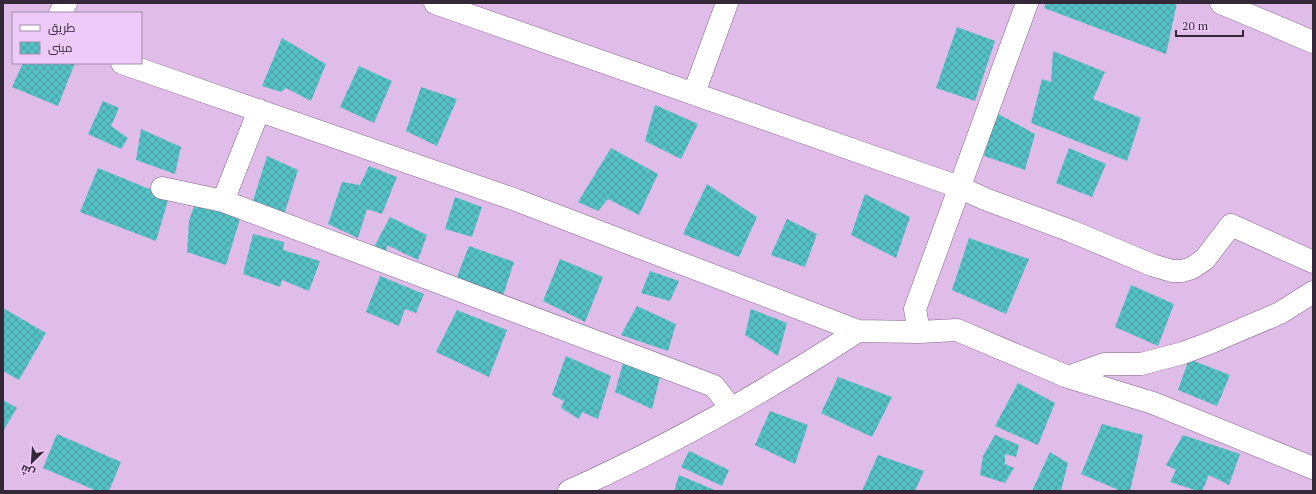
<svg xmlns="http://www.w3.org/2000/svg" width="1316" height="494" font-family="'PT Serif',Cairo,serif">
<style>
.building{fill:url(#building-cross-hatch)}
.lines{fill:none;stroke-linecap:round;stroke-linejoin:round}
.minor-casing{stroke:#83648c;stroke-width:23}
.minor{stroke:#fff;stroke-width:22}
</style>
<defs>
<pattern id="building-cross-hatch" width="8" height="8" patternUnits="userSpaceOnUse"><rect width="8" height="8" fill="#55c1c5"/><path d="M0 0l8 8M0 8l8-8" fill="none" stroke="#479da1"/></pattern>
</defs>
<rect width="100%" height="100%" fill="#e0bde9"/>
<path class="building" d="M 1046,3 L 1177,3 L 1166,54 L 1044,8 Z
M 957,27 L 995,41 L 975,101 L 936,88 Z
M 282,38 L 326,64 L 311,101 L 286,88 L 281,92 L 262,86 Z
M 1053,51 L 1105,72 L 1093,99 L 1141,118 L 1127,161 L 1031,123 L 1042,79 L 1051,82 Z
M 23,63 L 75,63 L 58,106 L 12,87 Z
M 359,66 L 392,81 L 374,123 L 340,107 Z
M 421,87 L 457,99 L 437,146 L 406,131 Z
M 103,101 L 119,108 L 111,126 L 128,138 L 121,149 L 88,134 Z
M 655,105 L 698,124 L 681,159 L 645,141 Z
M 995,112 L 1035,134 L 1025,170 L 984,156 Z
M 141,129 L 181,147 L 175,174 L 136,160 Z
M 611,148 L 658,174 L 639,215 L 608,199 L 598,211 L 578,202 Z
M 1069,148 L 1106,164 L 1092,197 L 1056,183 Z
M 267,156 L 298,170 L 284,215 L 251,207 Z
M 369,166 L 397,177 L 382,214 L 367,209 L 358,238 L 328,224 L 342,182 L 360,185 Z
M 98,168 L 169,197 L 156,241 L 80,212 Z
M 707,184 L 757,217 L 739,257 L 683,234 Z
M 865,194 L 910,217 L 896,258 L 851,235 Z
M 455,197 L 482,207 L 472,237 L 445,229 Z
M 195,203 L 240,219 L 226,265 L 187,252 L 189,221 Z
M 390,217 L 427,235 L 418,260 L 387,245 L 386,255 L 373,249 Z
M 787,219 L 817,234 L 805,267 L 771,255 Z
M 253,234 L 284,242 L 283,250 L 320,261 L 309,291 L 282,280 L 280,287 L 243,274 Z
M 969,238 L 1029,259 L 1006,314 L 952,290 Z
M 469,246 L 514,262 L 503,296 L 457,277 Z
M 560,259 L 603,277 L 585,322 L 543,301 Z
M 650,271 L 679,281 L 670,301 L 641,293 Z
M 380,276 L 424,294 L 416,313 L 405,309 L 399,326 L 366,312 Z
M 1131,285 L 1174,304 L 1158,346 L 1115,327 Z
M 637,306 L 676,324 L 668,351 L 621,335 Z
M 3,308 L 46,333 L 19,380 L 3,371 Z
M 751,309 L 787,323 L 778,356 L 745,335 Z
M 457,310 L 507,330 L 489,377 L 436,352 Z
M 566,356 L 611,376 L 598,419 L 582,412 L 579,419 L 561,408 L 564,401 L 552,395 Z
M 625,356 L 661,373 L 652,409 L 615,392 Z
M 1189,359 L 1230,375 L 1217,406 L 1178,390 Z
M 838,377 L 892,397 L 872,437 L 821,413 Z
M 1018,383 L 1055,403 L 1038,445 L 995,426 Z
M 3,400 L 17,408 L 3,431 Z
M 770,411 L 808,425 L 795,464 L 755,445 Z
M 1102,424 L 1143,435 L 1130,491 L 1121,491 L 1081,474 Z
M 57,434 L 121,462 L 109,491 L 97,491 L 43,468 Z
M 995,435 L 1019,445 L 1016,457 L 1005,454 L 1005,464 L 1014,468 L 1005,483 L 980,475 L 983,456 Z
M 1183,435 L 1240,454 L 1229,485 L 1209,475 L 1202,491 L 1198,491 L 1170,482 L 1176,470 L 1166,465 Z
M 689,451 L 729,470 L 722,486 L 681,467 Z
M 1050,452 L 1068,463 L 1061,491 L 1032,491 Z
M 878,455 L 924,471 L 915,491 L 862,491 Z
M 679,475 L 717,491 L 674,491 Z"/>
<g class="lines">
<g class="minor-casing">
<path id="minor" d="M 435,3 L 959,187 L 985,199 L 1071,231 L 1152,265 L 1172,271 L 1182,271 L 1192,268 L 1205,259 L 1231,225 L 1313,262
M 1221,3 L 1313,42
M 60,13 L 66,3
M 122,63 L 516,200 L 858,331 L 919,332 L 957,330 L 1068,377 L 1153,403 L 1313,468
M 694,93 L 727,3
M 259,110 L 223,201 L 714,386 L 731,408
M 162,188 L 223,201
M 919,332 L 915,309 L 1027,3
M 1068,377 L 1104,364 L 1141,364 L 1183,353 L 1212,342 L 1280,313 L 1313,292
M 569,491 C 670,446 766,391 858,331"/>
</g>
<use href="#minor" class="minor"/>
</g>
<rect width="1316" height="494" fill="none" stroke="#342738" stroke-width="8"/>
<rect x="12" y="12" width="130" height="52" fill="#edcaf7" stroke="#a389ab"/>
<rect x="20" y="25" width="20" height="6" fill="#ffffff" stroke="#a389ab"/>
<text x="48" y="32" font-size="12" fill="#342738">طريق</text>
<rect x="20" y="42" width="20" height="12" fill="url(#building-cross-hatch)" stroke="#a389ab"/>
<text x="48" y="52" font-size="12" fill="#342738">مبنى</text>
<g transform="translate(32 462) rotate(205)" stroke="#edcaf7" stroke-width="3" paint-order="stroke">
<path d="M0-3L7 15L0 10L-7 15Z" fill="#342738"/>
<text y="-6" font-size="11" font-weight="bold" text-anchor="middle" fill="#342738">ش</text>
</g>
<path d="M1176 30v6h67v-6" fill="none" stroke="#342738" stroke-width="2"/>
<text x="1182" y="30" font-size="12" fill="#342738" stroke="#edcaf7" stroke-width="3" paint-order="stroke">20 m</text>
</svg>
